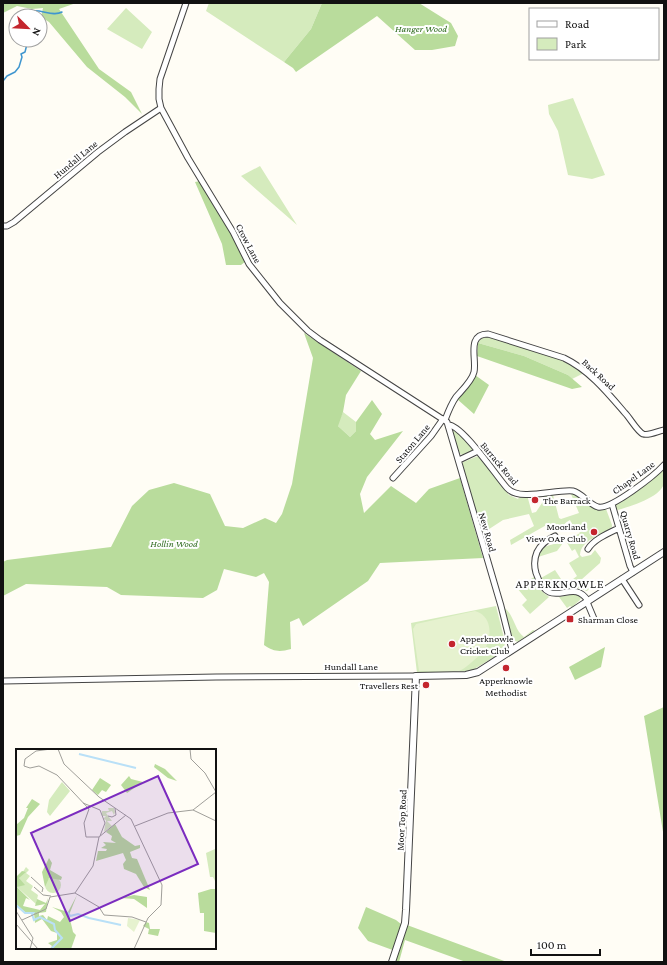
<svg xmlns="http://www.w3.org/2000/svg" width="667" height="965" font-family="'Crimson Pro',serif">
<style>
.green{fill:#d5ebbd}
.forest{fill:#b9dc9c}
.pitch{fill:#e6f2cf}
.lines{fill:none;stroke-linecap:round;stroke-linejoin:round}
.stream{stroke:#3f96cf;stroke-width:1.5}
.minor-casing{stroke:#444;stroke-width:7}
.tertiary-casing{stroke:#444;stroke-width:8}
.minor{stroke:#fff;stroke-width:5}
.tertiary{stroke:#fff;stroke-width:6}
.poi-dot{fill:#c4262e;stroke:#fff;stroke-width:1.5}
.labels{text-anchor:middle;stroke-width:4;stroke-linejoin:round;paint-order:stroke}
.park-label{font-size:10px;font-style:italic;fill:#2f6b1f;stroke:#fff}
.street-label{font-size:10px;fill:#111;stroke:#fff}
.poi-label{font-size:10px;fill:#111;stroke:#fff;text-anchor:start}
.quarter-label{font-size:12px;letter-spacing:1px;fill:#111;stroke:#fff}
.inset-river{fill:none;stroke:#b9e0f7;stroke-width:2}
.inset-road{fill:none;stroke:#a09f9a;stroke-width:1}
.view{fill:#7b2cbf;fill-opacity:0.15;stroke:#7b2cbf;stroke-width:2}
.inset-edge{fill:none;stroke:#111;stroke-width:2}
</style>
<rect width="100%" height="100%" fill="#fffdf5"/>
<path class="green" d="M 209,3 L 322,3 L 311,29 L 284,62 L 206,11 Z
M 126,8 L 152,32 L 142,49 L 107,29 Z
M 573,98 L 605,175 L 592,179 L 568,175 L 558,131 L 549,114 L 548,105 Z
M 260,166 L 297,225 L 241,176 Z
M 482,337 L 492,337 L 568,362 L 584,373 L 572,379 L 568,375 L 524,356 L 478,343 Z
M 343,412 L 356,422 L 356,431 L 350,437 L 337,425 Z
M 453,430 L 458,432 L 473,450 L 464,456 L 459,453 L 452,431 Z
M 478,456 L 492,472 L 509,495 L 518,499 L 520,496 L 527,495 L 532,513 L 536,512 L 542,503 L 544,502 L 542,494 L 553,495 L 559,518 L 561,519 L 579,513 L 571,494 C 580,493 587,506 596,509 C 599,510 603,509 606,509 L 612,525 L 612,527 C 602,536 581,539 580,555 L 582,557 L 591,555 L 595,550 L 601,558 L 600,563 L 581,580 L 589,589 L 587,591 C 582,589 576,587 571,588 C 555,590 549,595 541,578 L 555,570 L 565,585 L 577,576 L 569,563 L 579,557 L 575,549 L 572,551 L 566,541 L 580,533 L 576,527 L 574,528 L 570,520 C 564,523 560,530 554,532 L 550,523 L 511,545 L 510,540 L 534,526 L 529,514 L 503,520 L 483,533 L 462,466 L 463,462 Z
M 664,468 C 664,472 665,479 664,484 C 659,498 631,506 618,510 L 614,506 L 615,503 Z
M 560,536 L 563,543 L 557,551 L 538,557 C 542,546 544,547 554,544 Z
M 534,577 L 539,589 L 549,597 L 530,614 L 522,605 L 527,600 L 517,588 Z
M 575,594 L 580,596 L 581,598 L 580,600 L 572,607 L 570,606 L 567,608 L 559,597 Z
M 496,606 L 505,642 L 504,648 L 499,654 L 471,671 L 417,673 L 411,623 Z
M 503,607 C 514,613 514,630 524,637 L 533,630 L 536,631 L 518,642 L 513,640 Z"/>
<path class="forest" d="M 3,3 L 76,3 L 59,9 L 99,69 L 131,92 L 142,114 L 125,97 L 87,67 L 49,22 L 41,17 L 43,8 L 32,9 L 17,6 L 3,13 Z
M 322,3 L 419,3 L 451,23 L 458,36 L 455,46 L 432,50 L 415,50 L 377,16 L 296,72 L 293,68 L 284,62 L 311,29 Z
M 200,181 L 220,212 L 246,261 L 241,265 L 226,265 L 222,244 L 195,182 Z
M 304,333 L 361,371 L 346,395 L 343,412 L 338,426 L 350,437 L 356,431 L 356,422 L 372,400 L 382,414 L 370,434 L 375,440 L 403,431 L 367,477 L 360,494 L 364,513 L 391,486 L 416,503 L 429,489 L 460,478 L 483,558 L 380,563 L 368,581 L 303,626 L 299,618 L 290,622 L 291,649 C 280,652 274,652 264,645 L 269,582 L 264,573 L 256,577 L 224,569 L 217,590 L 203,598 L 121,595 L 107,587 L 26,584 L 3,596 L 3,562 L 7,560 L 111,547 L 132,506 L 149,490 L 174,483 L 210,494 L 225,526 L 243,528 L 265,518 L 276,523 L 282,514 L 292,484 L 313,358 Z
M 478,343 L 524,356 L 568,375 L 582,387 L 572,389 L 477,356 Z
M 475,375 L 489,385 L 474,414 L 457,399 Z
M 605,647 L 601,667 L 575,680 L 569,667 Z
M 664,707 L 664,838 L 644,716 Z
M 366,907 L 396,920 L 407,929 L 407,925 L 507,962 L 466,962 L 405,940 L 399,962 L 396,962 L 398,952 L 368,941 L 358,928 Z"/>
<path class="pitch" d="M 475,611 C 491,615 493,635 485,649 C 482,654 476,658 472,662 C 468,665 464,669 459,671 C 451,673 429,671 419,671 L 413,629 L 416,624 Z"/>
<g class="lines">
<path class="stream" d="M 32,16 L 32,11 C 41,9 53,17 62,12
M 3,81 L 7,76 L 15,72 L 19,67 L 22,57 L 21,54 L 25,52 L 28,40"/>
<g class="minor-casing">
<path id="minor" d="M 186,3 L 160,79 L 159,89 L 159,99 L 161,108 L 188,158 L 233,232 L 249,264 L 280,303 L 308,331 L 320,340 L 447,422 L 501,606 L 512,650
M 3,226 L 7,226 L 14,222 L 98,152 L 125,132 L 161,108
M 445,420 C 448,412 451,404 456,397 C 462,390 472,381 474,372 C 477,359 466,334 488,334 L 564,358 C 589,370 607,392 625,413 C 630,418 637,431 643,434 C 649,436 658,431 664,430
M 448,425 C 461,423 497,477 507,488 C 520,502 555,489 573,491 C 582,493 588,504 598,507 C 611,510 655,475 664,465
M 459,460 L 478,451
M 393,478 L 431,436 L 443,419
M 612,504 L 630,566 L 633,572
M 555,536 C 546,540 541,544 537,552 C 534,559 534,566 536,573 C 550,615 572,575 588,601
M 588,549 C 594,539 609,533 619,528
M 622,579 L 639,605
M 587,602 L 595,621
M 3,681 L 216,677 L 416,676"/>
</g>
<g class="tertiary-casing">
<path id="tertiary" d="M 392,962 L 405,923 L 406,910 L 416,676 L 466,675 L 478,672 L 664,552"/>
</g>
<use href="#minor" class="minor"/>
<use href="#tertiary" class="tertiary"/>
</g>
<g class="poi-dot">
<circle cx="535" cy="500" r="4"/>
<circle cx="594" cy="532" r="4"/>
<rect x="566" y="615" width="8" height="8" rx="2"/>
<circle cx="452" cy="644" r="4"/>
<circle cx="506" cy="668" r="4"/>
<circle cx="426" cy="685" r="4"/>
</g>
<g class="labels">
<g class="park-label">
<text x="421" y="32">Hanger Wood</text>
<text x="174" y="547">Hollin Wood</text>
</g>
<g class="street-label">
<text transform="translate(75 159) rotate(-40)" y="4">Hundall Lane</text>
<text transform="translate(249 243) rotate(62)" y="4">Crow Lane</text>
<text transform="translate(599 374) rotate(43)" y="4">Back Road</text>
<text transform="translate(412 443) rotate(-50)" y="4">Staton Lane</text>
<text transform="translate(500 463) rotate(50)" y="4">Barrack Road</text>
<text transform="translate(633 477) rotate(-36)" y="4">Chapel Lane</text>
<text transform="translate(488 532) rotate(74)" y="4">New Road</text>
<text transform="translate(631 535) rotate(74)" y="4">Quarry Road</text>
<text x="351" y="670">Hundall Lane</text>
<text transform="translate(401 820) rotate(-87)" y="4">Moor Top Road</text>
</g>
<g class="poi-label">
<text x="543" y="504">The Barrack</text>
<text x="586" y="530" text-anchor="end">Moorland<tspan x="586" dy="12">View OAP Club</tspan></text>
<text x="578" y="623">Sharman Close</text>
<text x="460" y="642">Apperknowle<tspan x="460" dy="12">Cricket Club</tspan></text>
<text x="506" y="684" text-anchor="middle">Apperknowle<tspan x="506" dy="12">Methodist</tspan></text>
<text x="418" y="689" text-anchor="end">Travellers Rest</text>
</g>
<g class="quarter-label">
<text x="560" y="588">APPERKNOWLE</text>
</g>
</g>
<g transform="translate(16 749)">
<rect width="200" height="200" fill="#fffdf5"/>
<path d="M 46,33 L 54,42 L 34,67 L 31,63 L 33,51 ZM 92,59 L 98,59 L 99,63 L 98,66 L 96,62 L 90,64 L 96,72 L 91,72 L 96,77 L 88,83 L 90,71 L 87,70 L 90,67 L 86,67 L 86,62 L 93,62 ZM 199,100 L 200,104 L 200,134 L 197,128 L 194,128 L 190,104 ZM 10,118 L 13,121 L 10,124 L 14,127 L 10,132 L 17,137 L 15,141 L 22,146 L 20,155 L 1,138 L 6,135 L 3,129 ZM29 136a8 8 0 1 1 16 0a8 8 0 1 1-16 0Z" fill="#d5ebbd"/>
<path d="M 139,15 L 149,20 L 161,32 L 152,29 L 138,18 ZM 113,27 L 115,30 L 127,33 L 111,44 L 105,36 ZM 84,29 L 95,36 L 90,43 L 86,41 L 82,46 L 76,41 ZM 16,50 L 24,55 L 12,68 L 4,86 L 0,87 L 0,76 L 8,69 L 12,59 L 10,59 ZM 99,75 L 106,88 L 119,97 L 124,96 L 124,99 L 114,103 L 116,109 L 121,110 L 134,141 L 128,138 L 120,125 L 108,120 L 107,115 L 110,111 L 107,104 L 80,112 L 82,102 L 90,102 L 91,100 L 85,99 L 90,96 L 87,93 L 100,94 L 95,91 L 96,87 L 90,83 ZM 33,109 L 36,114 L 34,121 L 46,128 L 45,131 L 33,129 L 29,138 L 26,123 ZM 6,122 L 10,123 L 3,129 L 9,136 L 1,138 L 14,151 L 10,149 L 7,157 L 24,161 L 29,155 L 19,157 L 21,150 L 30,154 L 32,149 L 30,163 L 23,164 L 23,167 L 27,166 L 31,171 L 32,167 L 44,173 L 48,168 L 45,163 L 36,158 L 52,163 L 61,146 L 53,166 L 57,183 L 60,186 L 55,200 L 34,200 L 36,197 L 32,194 L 41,191 L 41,184 L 35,182 L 26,170 L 19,174 L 18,164 L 10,164 L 0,155 L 0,128 ZM 195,140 L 200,140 L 200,184 L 188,182 L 188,164 L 184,164 L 183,155 L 182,144 ZM 118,146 L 131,148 L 131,159 L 118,150 L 105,149 ZM 130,173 L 133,174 L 134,180 L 144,180 L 142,187 L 132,185 L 133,180 L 127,177 Z" fill="#b9dc9c"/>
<path d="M 112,169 L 124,171 L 118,183 L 111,177 Z" fill="#e6f2cf"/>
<path class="inset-river" d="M 63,5 L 120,19M 0,156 L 9,164 L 17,164 L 16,165 L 18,171 L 24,168 L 38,175 L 39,181 L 46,189 L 35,200M 52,163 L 54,167 L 62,165 L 73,169M 73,169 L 105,176"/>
<path class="inset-road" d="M 35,0 L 20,2 L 9,10 L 8,17 L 14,19 L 23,17 L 41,26 L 73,60 L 68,74 L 70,88 L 83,88M 42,0 L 48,15 L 83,48 L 115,70 L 146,136 L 145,156 L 132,169 L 118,200M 174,0 L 175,10 L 189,24 L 200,43M 67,54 L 84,61M 177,61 L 200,72M 92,67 L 96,68 L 100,66 L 99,59M 119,77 L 152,64 L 177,61 L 200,43M 84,87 L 89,74 L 84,61M 83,88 L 110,66M 15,128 L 27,139 L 26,143M 18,138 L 27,146 L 35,147M 59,144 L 83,158 L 88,166 L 116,168 L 130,173M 0,162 L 17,189 L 14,200M 6,171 L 30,160 L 34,148 L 59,144 L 77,117 L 83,88M 0,175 L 22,200"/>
<path class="view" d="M 142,27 L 182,115 L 54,172 L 15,84 Z"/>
<rect width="200" height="200" class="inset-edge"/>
</g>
<rect width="667" height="965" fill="none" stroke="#111111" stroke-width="8"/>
<rect x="529" y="8" width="130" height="52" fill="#ffffff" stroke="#a0a0a0"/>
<rect x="537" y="21" width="20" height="6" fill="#ffffff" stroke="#a0a0a0"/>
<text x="565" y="28" font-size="12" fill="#111111">Road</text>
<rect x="537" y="38" width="20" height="12" fill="#d5ebbd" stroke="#a0a0a0"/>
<text x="565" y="48" font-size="12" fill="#111111">Park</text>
<g transform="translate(28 28) rotate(114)"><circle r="19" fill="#ffffff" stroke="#a0a0a0"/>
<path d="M0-3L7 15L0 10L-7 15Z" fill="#c4262e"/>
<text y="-6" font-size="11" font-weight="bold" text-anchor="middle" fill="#111111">N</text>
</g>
<path d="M531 949v6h69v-6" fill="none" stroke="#111111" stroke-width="2"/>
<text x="537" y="949" font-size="12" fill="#111111" stroke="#ffffff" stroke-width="3" paint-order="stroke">100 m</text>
</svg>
